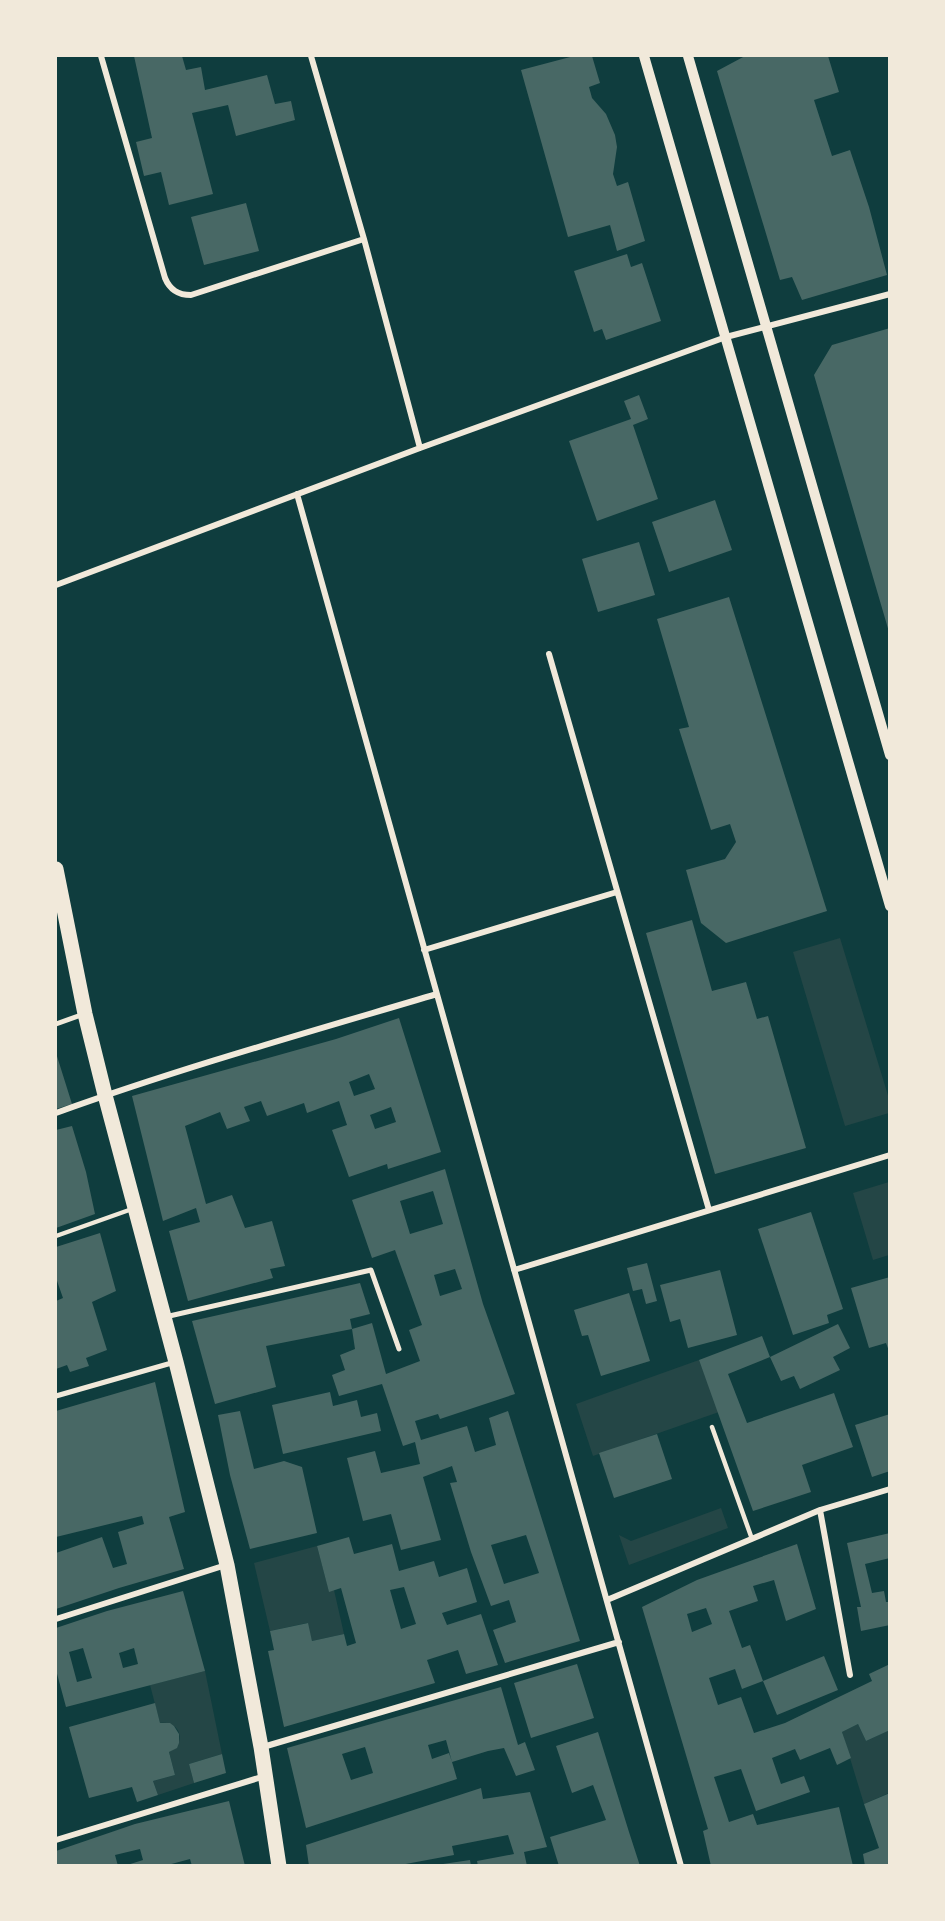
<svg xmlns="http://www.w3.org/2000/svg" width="945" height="1921" font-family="'IBM Plex Sans',sans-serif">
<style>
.green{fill:#244646}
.building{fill:#486865;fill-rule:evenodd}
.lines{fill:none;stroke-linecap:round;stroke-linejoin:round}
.service{stroke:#f1e9da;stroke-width:4.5}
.pedestrian{stroke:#f1e9da;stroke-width:5}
.minor{stroke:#f1e9da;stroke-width:6}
.tertiary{stroke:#f1e9da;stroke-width:10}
.primary{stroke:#f1e9da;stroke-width:15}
</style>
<rect width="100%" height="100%" fill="#0f3d3e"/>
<path class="green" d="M 840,938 L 890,1102 L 889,1113 L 845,1126 L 793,952 Z
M 889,1182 L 889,1255 L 873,1260 L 853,1193 Z
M 699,1360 L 719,1412 L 593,1456 L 576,1404 Z
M 721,1508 L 728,1528 L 629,1565 L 619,1535 L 631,1541 Z
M 317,1546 L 329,1591 L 334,1590 L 344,1634 L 312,1641 L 307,1623 L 270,1631 L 254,1563 Z
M 205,1671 L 222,1754 L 189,1764 L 194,1783 L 158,1795 L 153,1781 L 175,1775 L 169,1752 C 187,1743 181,1721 160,1723 L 150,1685 Z
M 858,1724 L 866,1741 L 889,1730 L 889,1793 L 864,1804 L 842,1732 Z"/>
<path class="building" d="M 134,56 L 182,56 L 186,70 L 201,67 L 205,90 L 267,75 L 275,104 L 291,101 L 295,120 L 236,136 L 228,105 L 192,113 L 213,194 L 169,205 L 161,172 L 144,176 L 136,142 L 152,138 Z
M 574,56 L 592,56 L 600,83 L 589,87 L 592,98 L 606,114 L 615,135 L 617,147 L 613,174 L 617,186 L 628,182 L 645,241 L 617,251 L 610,225 L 568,237 L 521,70 Z
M 745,56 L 828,56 L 839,92 L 814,100 L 832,156 L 850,150 L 869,207 L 887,275 L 802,300 L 792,277 L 780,280 L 717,71 Z
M 246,203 L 259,251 L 204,265 L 191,217 Z
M 627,254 L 631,267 L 642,263 L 661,321 L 606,340 L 602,329 L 594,332 L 574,271 Z
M 890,328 L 890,632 L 889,632 L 814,375 L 832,345 Z
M 639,395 L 648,419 L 633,425 L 658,499 L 597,521 L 569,441 L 631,419 L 624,401 Z
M 715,500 L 732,550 L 669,572 L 652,522 Z
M 639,542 L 655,595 L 598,612 L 582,559 Z
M 729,597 L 827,911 L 726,943 L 701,923 L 686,870 L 725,859 L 736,842 L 730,824 L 711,830 L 679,729 L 689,727 L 657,619 Z
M 692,920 L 712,991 L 746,982 L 757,1019 L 768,1016 L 806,1148 L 715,1174 L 646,933 Z
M 399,1018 L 441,1152 L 388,1169 L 387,1164 L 349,1177 L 332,1130 L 347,1125 L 339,1101 L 307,1113 L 304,1103 L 267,1116 L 261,1101 L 244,1107 L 250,1121 L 227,1129 L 220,1112 L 185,1126 L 206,1204 L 232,1195 L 245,1228 L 272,1221 L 285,1266 L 270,1269 L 273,1278 L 188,1301 L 169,1231 L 200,1222 L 196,1208 L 163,1221 L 132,1096 L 336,1039 ZM 369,1074 L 375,1089 L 354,1096 L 349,1082 ZM 391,1107 L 396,1122 L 375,1129 L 370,1115 Z
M 56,1053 L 72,1104 L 56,1109 Z
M 72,1126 L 86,1172 L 95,1214 L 56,1228 L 56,1130 Z
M 445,1169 L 483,1304 L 515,1394 L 440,1419 L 438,1414 L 415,1421 L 421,1440 L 467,1426 L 475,1452 L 496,1445 L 489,1418 L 508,1411 L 580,1641 L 505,1663 L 493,1630 L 516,1622 L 509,1600 L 491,1606 L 471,1552 L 450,1483 L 457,1482 L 452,1466 L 423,1477 L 441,1540 L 401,1550 L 391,1514 L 363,1521 L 347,1458 L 375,1451 L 381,1473 L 420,1464 L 415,1442 L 403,1446 L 382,1384 L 339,1396 L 332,1375 L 345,1370 L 340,1355 L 355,1349 L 352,1329 L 372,1323 L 386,1374 L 420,1361 L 409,1330 L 422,1325 L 395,1250 L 372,1258 L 352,1200 ZM 433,1191 L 443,1224 L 410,1234 L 400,1201 ZM 455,1269 L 462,1289 L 440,1296 L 434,1275 ZM 526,1535 L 539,1573 L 504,1584 L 491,1545 Z
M 811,1212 L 843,1309 L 827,1315 L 829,1323 L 793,1335 L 758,1229 Z
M 100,1233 L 116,1291 L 92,1302 L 107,1350 L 86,1358 L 89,1366 L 70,1372 L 67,1365 L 56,1369 L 56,1301 L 63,1298 L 56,1278 L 56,1247 Z
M 647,1263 L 657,1301 L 646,1304 L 642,1289 L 633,1291 L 627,1268 Z
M 720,1270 L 737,1335 L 688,1348 L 680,1319 L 670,1322 L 660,1285 Z
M 890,1277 L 890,1351 L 889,1351 L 886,1343 L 869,1348 L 851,1288 Z
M 360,1283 L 370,1314 L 350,1319 L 352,1329 L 266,1346 L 276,1387 L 215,1404 L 192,1321 Z
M 629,1293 L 650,1361 L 601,1376 L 588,1335 L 582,1336 L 574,1310 Z
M 838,1324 L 850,1348 L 833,1357 L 840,1370 L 800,1389 L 794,1376 L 781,1381 L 770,1357 L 728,1374 L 747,1423 L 834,1393 L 853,1447 L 802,1465 L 811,1492 L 753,1511 L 699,1360 L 762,1336 L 770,1357 Z
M 155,1382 L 185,1512 L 169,1517 L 184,1569 L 119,1588 L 56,1609 L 56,1553 L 102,1537 L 113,1568 L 127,1564 L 118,1532 L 144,1524 L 142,1516 L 56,1537 L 56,1411 Z
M 330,1392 L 333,1406 L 357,1400 L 361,1417 L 377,1413 L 381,1431 L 283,1454 L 272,1405 Z
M 240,1411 L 254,1469 L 284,1461 L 302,1467 L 317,1533 L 250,1549 L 230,1475 L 218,1415 Z
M 890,1414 L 890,1471 L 872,1477 L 855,1425 Z
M 657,1434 L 672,1479 L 614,1498 L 599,1453 Z
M 890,1533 L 890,1558 L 865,1564 L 872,1593 L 884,1591 L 886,1602 L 890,1602 L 890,1625 L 861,1631 L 857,1607 L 861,1607 L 847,1543 Z
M 349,1537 L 354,1554 L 392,1544 L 399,1571 L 434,1561 L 439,1577 L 467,1568 L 477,1602 L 442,1613 L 447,1625 L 481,1614 L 498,1665 L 466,1674 L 458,1650 L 427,1660 L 435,1683 L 284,1727 L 268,1651 L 274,1650 L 270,1631 L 308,1623 L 312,1641 L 344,1634 L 347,1646 L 356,1643 L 341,1588 L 329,1592 L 317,1546 ZM 404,1587 L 416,1624 L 401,1629 L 390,1590 Z
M 797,1544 L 816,1609 L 786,1621 L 774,1580 L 753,1586 L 758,1601 L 729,1611 L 742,1648 L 750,1645 L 763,1681 L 824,1656 L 838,1690 L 777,1715 L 763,1681 L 742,1689 L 735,1669 L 709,1678 L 718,1705 L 741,1697 L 754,1733 L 785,1723 L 872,1681 L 869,1674 L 890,1664 L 890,1730 L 866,1741 L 858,1724 L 842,1732 L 851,1758 L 837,1765 L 830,1748 L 800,1760 L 795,1749 L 772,1758 L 781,1784 L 804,1776 L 810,1792 L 756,1811 L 741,1769 L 714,1777 L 729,1822 L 753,1814 L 757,1825 L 839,1807 L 853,1866 L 711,1866 L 703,1831 L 708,1829 L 642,1607 L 697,1580 ZM 706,1608 L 712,1624 L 692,1632 L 687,1614 Z
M 183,1591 L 205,1671 L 66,1707 L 56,1670 L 56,1628 L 107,1611 ZM 83,1648 L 92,1678 L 77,1682 L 69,1652 ZM 134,1648 L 138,1664 L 123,1668 L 119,1653 Z
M 577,1664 L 594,1718 L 531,1738 L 514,1683 Z
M 501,1687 L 518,1745 L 525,1742 L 535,1770 L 516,1776 L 504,1748 L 488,1751 L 452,1762 L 457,1779 L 306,1828 L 287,1748 ZM 446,1740 L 452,1762 L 449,1753 L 432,1759 L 428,1745 ZM 365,1747 L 373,1773 L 351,1780 L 342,1754 Z
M 155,1703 L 160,1723 L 170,1723 L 174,1726 L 179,1734 L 179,1743 L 177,1748 L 169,1752 L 175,1775 L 153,1781 L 158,1795 L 137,1802 L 132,1787 L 89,1798 L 69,1727 Z
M 598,1732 L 629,1832 L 640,1866 L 559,1866 L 550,1837 L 606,1820 L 593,1785 L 572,1793 L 556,1746 Z
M 222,1754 L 226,1773 L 194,1783 L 189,1764 Z
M 481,1788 L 483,1799 L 530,1792 L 547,1847 L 524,1852 L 527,1866 L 478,1866 L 477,1861 L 514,1854 L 508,1835 L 452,1846 L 454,1855 L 395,1866 L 309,1866 L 306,1845 Z
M 890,1793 L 890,1866 L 865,1866 L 863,1854 L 879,1848 L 864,1804 Z
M 229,1801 L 245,1866 L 192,1866 L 190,1859 L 164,1866 L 124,1866 L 143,1860 L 140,1849 L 115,1855 L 118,1866 L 56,1866 L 56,1851 L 135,1824 Z
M 470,1860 L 471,1866 L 443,1866 L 443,1864 Z"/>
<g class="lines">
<path class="service" d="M 56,1236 L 132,1209
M 712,1427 L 752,1539"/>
<path class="pedestrian" d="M 56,1024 L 84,1014
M 165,1317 L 371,1270 L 399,1349
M 56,1396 L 175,1362"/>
<path class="minor" d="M 101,56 L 165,278 C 170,290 178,295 191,295 L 364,239
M 311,56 L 364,239 L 420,448
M 297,494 L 681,1866
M 56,585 L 420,448 L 726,337 L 890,294
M 549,654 L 709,1210
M 424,950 L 617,892
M 56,1113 C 181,1068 309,1032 437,994
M 514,1270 L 890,1155
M 820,1510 L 850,1675
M 607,1600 L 820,1510 L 890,1489
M 56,1619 L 226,1565
M 263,1747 L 619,1642
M 56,1840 L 265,1776"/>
<path class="tertiary" d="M 644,56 L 890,906
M 688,56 L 890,755"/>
<path class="primary" d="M 56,869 L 85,1014 L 105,1095 L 176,1362 L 227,1565 L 261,1747 L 279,1866"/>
</g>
<rect width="945" height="1921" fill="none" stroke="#f1e9da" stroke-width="114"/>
</svg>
